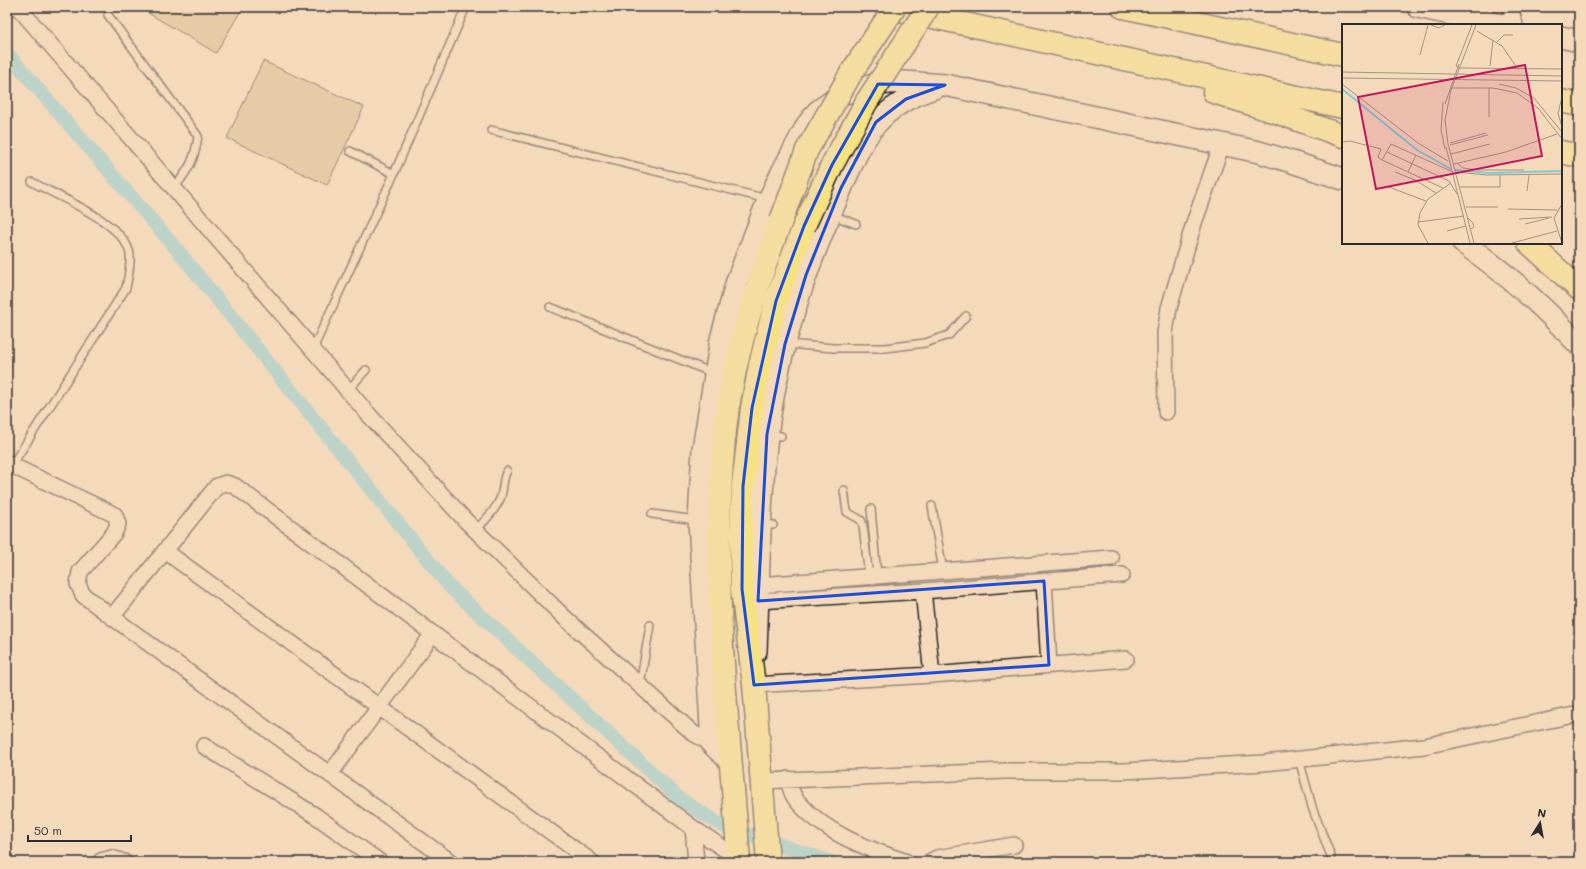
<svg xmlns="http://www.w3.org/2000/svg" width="1586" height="869" font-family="Mali,sans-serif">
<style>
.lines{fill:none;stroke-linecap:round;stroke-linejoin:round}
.canal{stroke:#7cccd7;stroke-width:14}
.building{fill:#d6bd8c;stroke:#2b2b2b}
.lane-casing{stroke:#2b2b2b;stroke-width:10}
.street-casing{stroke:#2b2b2b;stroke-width:18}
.secondary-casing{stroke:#2b2b2b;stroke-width:24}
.primary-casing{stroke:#2b2b2b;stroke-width:25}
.highway-casing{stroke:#2b2b2b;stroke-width:25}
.lane{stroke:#f4d9bb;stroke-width:7}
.street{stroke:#f4d9bb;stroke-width:15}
.secondary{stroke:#f4d9bb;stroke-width:21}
.primary{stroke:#f6e281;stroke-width:22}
.highway{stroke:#f6e281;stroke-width:22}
.primary-bridge-casing{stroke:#2b2b2b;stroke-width:25;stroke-linecap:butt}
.primary-bridge{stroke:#f6e281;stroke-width:22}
.marked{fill:none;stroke:#1d4ed8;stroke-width:3;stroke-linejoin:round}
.inset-river{fill:none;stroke:#7cccd7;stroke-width:2}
.inset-road{fill:none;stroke:#a49381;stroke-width:1}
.view{fill:#c2185b;fill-opacity:0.15;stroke:#c2185b;stroke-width:2}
.inset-edge{fill:none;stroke:#2b2b2b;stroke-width:2}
</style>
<rect width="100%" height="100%" fill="#f4d9bb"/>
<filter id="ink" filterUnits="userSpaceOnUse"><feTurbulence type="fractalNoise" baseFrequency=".025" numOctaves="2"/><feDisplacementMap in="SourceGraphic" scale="8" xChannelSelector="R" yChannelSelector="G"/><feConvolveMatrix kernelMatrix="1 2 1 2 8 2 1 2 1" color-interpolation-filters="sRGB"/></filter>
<g filter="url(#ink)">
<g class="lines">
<path class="canal" d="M 7,53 L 179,252 L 449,586 L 681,800 L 723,826 L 831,862"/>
</g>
<path class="building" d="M 138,7 L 243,7 L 216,53 Z
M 263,61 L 364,107 L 327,185 L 227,138 Z"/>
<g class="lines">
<g class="lane-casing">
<path id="lane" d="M 108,15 L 198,136 C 195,160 189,169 175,187
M 491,130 L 767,199
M 350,151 L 394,174
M 832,215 L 856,224
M 550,307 L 713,373
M 787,344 L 833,348 L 885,348 L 925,343 L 949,335 L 966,316
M 313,349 L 394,174 L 466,7
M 348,390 L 366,370
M 770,434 L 781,436
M 12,465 L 126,288 C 128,277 131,266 130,255 C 127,224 57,196 32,182
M 844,490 L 847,512 L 861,520 L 863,526 L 869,577
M 932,506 L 943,571
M 871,509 L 877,576
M 652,514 L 696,520
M 761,525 L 773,525
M 476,530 C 485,520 497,509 501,496 C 504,488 502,479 507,471
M 640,685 L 650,625
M 1299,759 L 1313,810 L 1331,856"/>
</g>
<g class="street-casing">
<path id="street" d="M 18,7 L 369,415 L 466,521 L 565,618 L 693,733 L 712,744
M 1510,7 L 1515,25
M 1166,412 L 1165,333 L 1169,308 L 1194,223 L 1222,144
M 7,463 L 115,515 L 118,524 L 114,533 L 80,572 L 78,584 L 83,595 L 112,617
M 165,551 L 592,862
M 1044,581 L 1049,665
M 759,585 L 1111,558
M 923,591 L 932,675
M 758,601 L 923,591 L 1122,575
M 754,685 L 932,675 L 1126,659
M 204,746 L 316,816 L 380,862
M 330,774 L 432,635
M 788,779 C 790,787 792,796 798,802 C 826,834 868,849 907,862
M 762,781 L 1005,771 L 1124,771 L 1264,763 L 1424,746 L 1579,714
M 693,828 L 696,862
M 101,861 L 112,858 L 124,862
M 451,862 L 112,617 L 217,486 L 226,483 L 235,486 L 693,828 L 738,858
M 929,862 L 937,858 L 1014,845"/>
</g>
<g class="secondary-casing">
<path id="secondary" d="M 1418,7 L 1501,25
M 1561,37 L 1579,41
M 1463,243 C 1505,272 1544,307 1579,345
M 756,651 C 759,579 759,507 767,436 C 777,356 802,277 835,203 C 861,144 870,108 937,87
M 729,760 L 712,744 L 699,520 L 703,449 L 721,339 L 737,281 L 765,208 L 781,174 L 807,125 L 818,111 L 842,94 L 876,84 L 904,82 L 945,85 L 1259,152 L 1292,162 L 1343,179"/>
</g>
<g class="primary-casing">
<path id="primary" d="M 739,862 C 728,716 708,569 726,422 C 735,353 756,286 781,221
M 768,862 L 754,685 L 742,589 L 741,533 L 743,486 L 752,408 L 760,365 L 776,301 L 804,226"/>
</g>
<g class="highway-casing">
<path id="highway" d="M 887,7 L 1343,107
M 1123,7 L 1343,55
M 1214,92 L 1276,112 L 1343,136
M 1561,101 L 1579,105
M 1561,152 L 1579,156
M 1529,243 L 1579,289"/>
</g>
<use href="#lane" class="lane"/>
<use href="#street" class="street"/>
<use href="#secondary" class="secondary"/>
<use href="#primary" class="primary"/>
<use href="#highway" class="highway"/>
<g class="primary-bridge-casing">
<path id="primary-bridge" d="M 781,221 L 807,150 L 853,70 L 895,7
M 804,226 L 832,165 L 867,101 L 928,7"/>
</g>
<use href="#primary-bridge" class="primary-bridge"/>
</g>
</g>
<path d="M0 0H1586V869H0ZM 878,84 L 945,85 L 906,99 L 876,122 L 841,188 L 806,275 L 785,344 L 767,434 L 758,601 L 1044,581 L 1049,665 L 754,685 L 742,589 L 743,486 L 752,408 L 776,301 L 804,226 L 832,165 Z" fill="#f4d9bb" fill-opacity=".55" fill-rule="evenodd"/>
<path class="marked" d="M 878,84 L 945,85 L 906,99 L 876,122 L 841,188 L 806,275 L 785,344 L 767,434 L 758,601 L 1044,581 L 1049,665 L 754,685 L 742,589 L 743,486 L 752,408 L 776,301 L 804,226 L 832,165 Z"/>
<g transform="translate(1342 24)">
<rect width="220" height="220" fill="#f4d9bb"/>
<path class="inset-river" d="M 0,65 L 75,126 L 109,145M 113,146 L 147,149 L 220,147"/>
<path class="inset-road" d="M 89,1 L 97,4 L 103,1M 130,1 L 114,42 L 117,44 L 220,45M 135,7 L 160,22 L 176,45M 155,18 L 162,11 L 171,11M 78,31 L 86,1M 148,42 L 151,16M 0,48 L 220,52M 0,54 L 220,57M 0,60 L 76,119 L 106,137M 157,60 L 174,64 L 192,74 L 220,108M 109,64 L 151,64 L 175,69 L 196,84 L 220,115M 220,73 L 216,89 L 220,103M 101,78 L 99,106 L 103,125M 103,80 L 117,40M 147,93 L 147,64M 1,118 L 8,117 L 39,125 L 36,133 L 40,136M 108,119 L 144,109M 108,121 L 146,111M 104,123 L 128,219M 45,128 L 107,157 L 115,170M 109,130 L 148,120M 115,139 L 121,144 L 136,146 L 182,146M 112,140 L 164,128 L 215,110M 53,148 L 73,156 L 94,169M 66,148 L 74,131M 114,148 L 145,151 L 220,150M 44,162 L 84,177M 118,163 L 158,163 L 158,151M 101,164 L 40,136 L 49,120 L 111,148M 185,167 L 187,151M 124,183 L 156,183M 166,185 L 215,186M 126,194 L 131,199 L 132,203 L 129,205M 177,195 L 210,193M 76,198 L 122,192M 183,200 L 207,194M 105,207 L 124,202M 86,219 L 76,201 L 78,189 L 86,175 L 109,159M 132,219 L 106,120 L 103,96 L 109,66 L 134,1M 170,219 L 215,207M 220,219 L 212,194 L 220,180"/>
<path class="view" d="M 183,41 L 200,132 L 34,165 L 16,73 Z"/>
<rect width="220" height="220" class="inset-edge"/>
</g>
<rect width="1586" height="869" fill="none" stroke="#f4d9bb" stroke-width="24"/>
<rect x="12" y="12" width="1562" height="845" fill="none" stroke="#2b2b2b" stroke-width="1.5" filter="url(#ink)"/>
<g transform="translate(1540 823) rotate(11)" stroke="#f4d9bb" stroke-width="3" paint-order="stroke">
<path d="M0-3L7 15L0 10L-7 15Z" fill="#2b2b2b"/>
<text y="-6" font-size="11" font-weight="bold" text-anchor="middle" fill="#2b2b2b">N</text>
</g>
<path d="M28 835v6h103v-6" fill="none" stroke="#2b2b2b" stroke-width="2"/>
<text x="34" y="835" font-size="12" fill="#2b2b2b" stroke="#f4d9bb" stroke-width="3" paint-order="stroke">50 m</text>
</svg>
